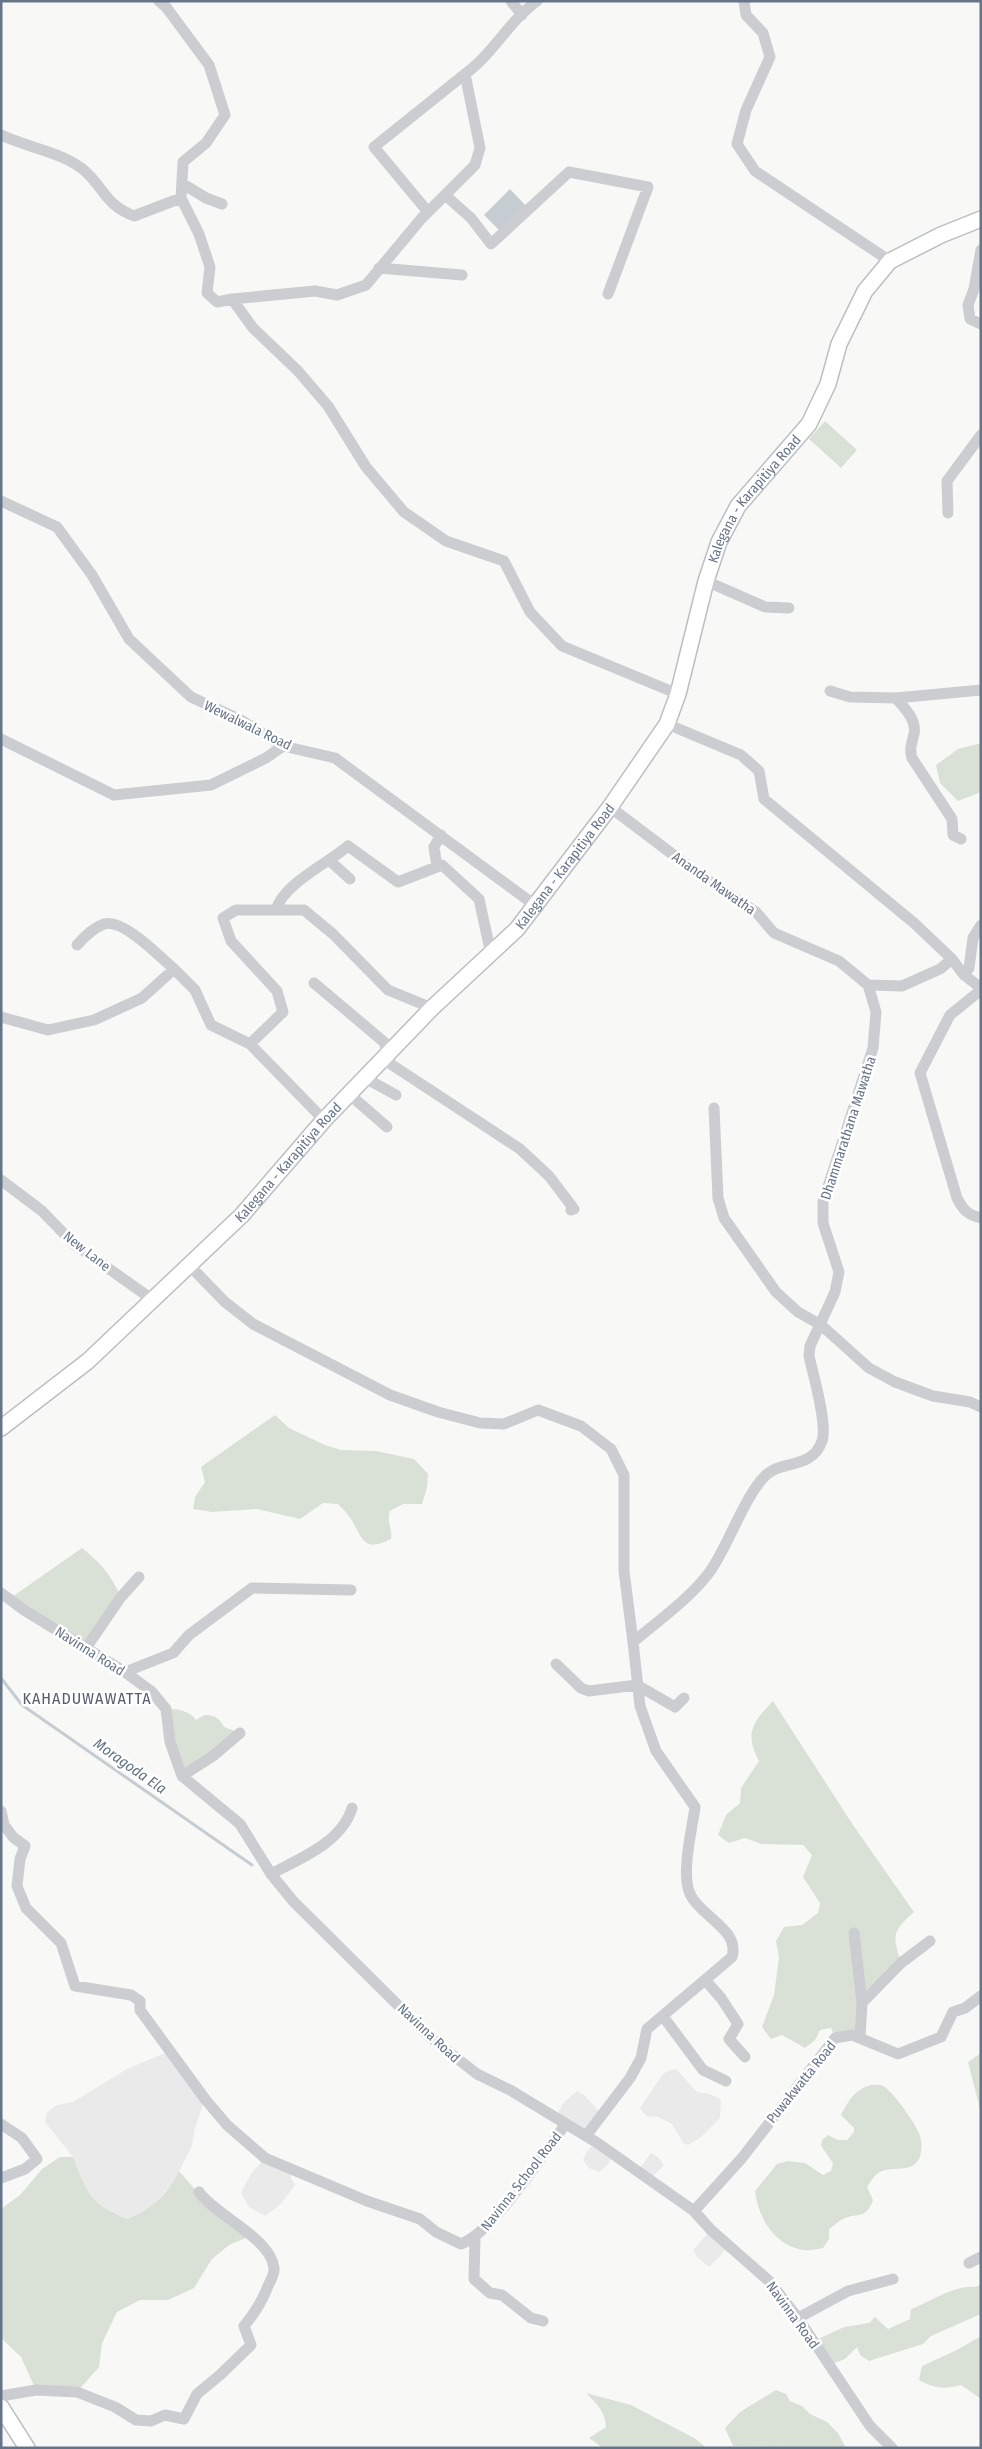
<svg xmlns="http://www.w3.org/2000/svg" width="982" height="2449" font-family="'Fira Sans Condensed',sans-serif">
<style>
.built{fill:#e9eae9}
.green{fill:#d9e1d6}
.water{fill:#c5cdd3}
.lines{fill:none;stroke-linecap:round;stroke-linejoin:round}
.stream{stroke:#c5cdd3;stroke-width:3}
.major-casing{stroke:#bbbec3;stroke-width:18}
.minor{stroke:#cbcdd1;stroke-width:11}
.major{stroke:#fff;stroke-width:15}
.labels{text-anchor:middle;stroke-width:5;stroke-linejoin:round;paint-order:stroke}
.street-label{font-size:14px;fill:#667489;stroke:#fff}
.water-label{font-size:15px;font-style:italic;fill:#627583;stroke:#fff}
.quarter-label{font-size:16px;letter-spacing:1px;fill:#545e6d;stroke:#fff}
</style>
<rect width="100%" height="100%" fill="#f8f9f6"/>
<path class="built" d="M 168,2052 L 205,2099 L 195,2128 L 192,2146 L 173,2183 L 148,2211 L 128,2219 L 106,2211 L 86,2192 L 73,2157 L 45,2122 L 47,2112 L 57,2105 L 73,2102 L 127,2069 Z
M 676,2069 L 697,2092 L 709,2094 L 719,2098 L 721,2101 L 720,2118 L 701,2137 L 688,2145 L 683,2143 L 672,2124 L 658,2117 L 646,2116 L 640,2108 L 663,2074 L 670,2070 Z
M 577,2091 L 584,2095 L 603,2116 L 586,2136 L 555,2118 L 564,2102 Z
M 596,2142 L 611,2153 L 609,2163 L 599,2172 L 589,2168 L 583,2160 L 587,2151 Z
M 651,2153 L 658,2157 L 664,2165 L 653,2176 L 637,2172 Z
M 265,2158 L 291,2170 L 291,2179 L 295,2185 L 281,2204 L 265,2216 L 249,2207 L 241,2193 L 251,2174 Z
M 711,2230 L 727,2245 L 721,2255 L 709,2267 L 698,2258 L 693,2250 Z"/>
<path class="green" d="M 825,421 L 857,450 L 841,468 L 809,439 Z
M 981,743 L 981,792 L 958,801 L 940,783 L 936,765 L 958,749 Z
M 275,1415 L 289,1428 L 325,1445 L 341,1450 L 376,1451 L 414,1459 L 428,1474 L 427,1488 L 422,1504 L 403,1504 L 390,1511 C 386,1521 393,1529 391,1539 C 363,1553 363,1539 351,1519 C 347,1513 342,1508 338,1504 L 323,1503 L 300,1519 L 257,1509 L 212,1512 L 193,1509 L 195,1497 L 205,1482 L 201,1467 Z
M 82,1548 C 100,1562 111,1575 121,1597 L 86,1648 L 9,1599 Z
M 773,1701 L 853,1825 L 914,1912 C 891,1932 893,1936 901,1963 L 862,2003 L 860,2038 L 835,2038 L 831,2028 L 820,2030 L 815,2040 L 805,2048 L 782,2035 L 771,2039 L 762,2027 L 774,1995 L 779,1957 L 776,1941 L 784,1927 L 802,1925 L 818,1913 L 820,1903 L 803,1877 L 812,1855 L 803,1845 L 761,1844 L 745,1838 L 729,1843 L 718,1835 L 726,1815 L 740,1803 L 741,1788 L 759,1761 C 744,1733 753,1722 773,1701 Z
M 166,1709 C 178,1709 189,1710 196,1720 L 204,1715 C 214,1715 219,1717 224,1727 L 240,1733 L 182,1776 Z
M 981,2053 L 981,2113 L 968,2062 Z
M 871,2085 C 875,2085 880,2084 883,2086 C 892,2090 917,2125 920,2136 C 922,2142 922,2153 919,2159 C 910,2175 889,2164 877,2174 C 873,2177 870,2183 867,2187 L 873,2200 C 866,2220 858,2212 843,2219 C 838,2221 834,2226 829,2229 L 829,2239 L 823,2248 C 817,2249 809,2251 804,2250 C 775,2246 758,2218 755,2191 L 777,2164 L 788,2161 L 805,2163 L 823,2175 L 831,2171 L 833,2163 L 821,2146 L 822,2140 L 828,2135 L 838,2140 L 847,2140 L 854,2132 L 854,2128 L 841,2115 C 849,2100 854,2090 871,2085 Z
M 60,2157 L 73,2157 C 87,2193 90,2205 128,2219 C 152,2209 168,2194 179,2171 L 207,2203 L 251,2236 L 229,2245 L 212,2259 L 194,2288 L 168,2300 L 140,2300 L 117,2312 L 102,2343 L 99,2367 L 77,2392 L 36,2390 L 21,2357 L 1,2338 L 1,2209 L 20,2195 L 42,2169 Z
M 981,2284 L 981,2314 L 931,2336 L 923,2344 L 869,2361 L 860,2355 L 857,2347 L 845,2359 L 829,2365 L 814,2341 L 844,2327 L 869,2323 L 875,2317 L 888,2329 L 910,2319 L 911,2309 C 932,2301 955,2284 976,2287 Z
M 981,2336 L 981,2399 L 961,2385 C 944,2390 934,2388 919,2380 L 922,2366 L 957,2350 Z
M 776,2390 L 786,2394 L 790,2401 L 802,2406 L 810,2414 L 827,2422 L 838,2433 L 846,2448 L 733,2446 L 725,2428 L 740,2412 Z
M 586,2393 L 631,2405 L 694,2438 L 707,2448 L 603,2448 L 589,2438 L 606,2427 C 605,2411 597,2404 586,2393 Z"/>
<path class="water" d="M 510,189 L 526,206 L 501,232 L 484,215 Z"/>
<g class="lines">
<path class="stream" d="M 1,1678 L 22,1705 L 252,1865"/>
<g class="major-casing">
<g id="major">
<path id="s1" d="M 1,1428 L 88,1361 L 242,1215 L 324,1120 L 432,1008 L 517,929 L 610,807 L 667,724 L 678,694 L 706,581 L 719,542 L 738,506 L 809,424 L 828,384 L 839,344 L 865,291 L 890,261 L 941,235 L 981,219"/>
<path d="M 1,2407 L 27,2448"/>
</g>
</g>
<path class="minor" d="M 159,1 L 166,7 L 209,65 L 225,115 L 206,143 L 183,162 L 181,198
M 511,1 L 522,15
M 744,1 L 746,15 L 763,33 L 770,57 L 746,110 L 737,144 L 755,171 L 890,261
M 1,135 C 28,148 64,152 86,172 C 105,190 106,205 134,216 L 181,198 L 199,234 L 210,267 L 207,293 L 217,302 L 232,299 L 253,328 L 298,371 L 328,406 L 366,467 L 404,512 L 446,541 L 504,561 L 530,612 L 562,646 L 678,694
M 183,184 L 206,198 L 222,204
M 445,195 L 471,218 L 491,244 L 569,172 L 648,187 L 608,294
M 428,212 L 374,147 L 465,74
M 981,250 L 974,289 L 968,305 L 970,319 L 981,324
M 379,268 L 462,275
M 232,299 L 315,291 L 337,295 L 366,285 L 421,219 L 475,165 L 480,148 L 465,74 C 493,54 509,21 537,1
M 1,501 L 57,527 L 92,575 L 129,639 L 191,697 L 239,719 L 283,746 L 335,758 L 536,906
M 948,513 L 947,481 L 981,435
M 706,581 L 765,607 L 789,608
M 830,691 L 850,697 L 896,698 L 981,690
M 896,698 C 904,708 917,719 914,734 C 912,743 909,748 912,758 L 952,819 L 953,835 L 961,839
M 667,724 L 741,755 L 759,771 L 764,799 L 914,923 L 952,959 L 964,975 L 981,988
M 1,739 L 114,795 L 211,785 L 266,758 L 283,746
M 610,807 L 700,875 L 756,912 L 774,933 L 839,961 L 868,985 L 902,986 L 940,969 L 952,959
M 330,861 L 350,879
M 437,867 L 434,847 L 441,835
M 276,910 C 283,884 327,864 348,846 L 398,882 L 442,865 L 479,899 L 491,954
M 77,945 C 85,936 93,928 104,924 C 123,918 160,957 174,969
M 964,975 L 969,968 L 973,938 L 981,925
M 314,983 L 384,1042 L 388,1054
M 981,990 L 950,1015 L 920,1073 L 957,1198 C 963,1210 968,1215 981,1218
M 1,1017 L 48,1030 L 94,1020 L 142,998 L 174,969 L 195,990 L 211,1025 L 250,1044 L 283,1012 L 277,991 L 231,941 L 223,918 L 236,910 L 304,910 L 333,934 L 388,990 L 432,1008
M 250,1044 L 324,1120
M 383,1059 L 520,1149 L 549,1176 L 574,1209 L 571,1210
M 365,1078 L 396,1095
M 349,1094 L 387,1127
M 714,1108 L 718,1198 L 724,1218 L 776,1292 L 798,1312 L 821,1325 L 869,1368 L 895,1382 L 933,1396 L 970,1402 L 981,1407
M 1,1180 L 42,1211 L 74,1244 L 153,1300
M 189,1265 L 225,1302 L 253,1324 L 390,1395 L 438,1412 L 480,1423 L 504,1424 L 538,1410 L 581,1426 L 611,1449 L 624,1475 L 624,1571 L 633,1642
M 1,1593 L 24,1610 L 125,1672 L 152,1692 L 166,1709 L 170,1742 L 182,1776 L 240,1824 L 271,1874 L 293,1901 L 431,2038 L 477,2074 L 510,2090 L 596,2142 L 694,2211 L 711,2230 L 769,2281 L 798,2318 L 870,2426 L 892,2448
M 86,1648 L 121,1597 L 139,1577
M 556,1664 L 581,1688 L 589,1691 L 637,1685 L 675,1707 L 684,1698
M 125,1672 L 173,1653 L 189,1635 L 252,1588 L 351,1590
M 182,1776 L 213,1756 L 240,1733
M 1,1811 L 4,1825 L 13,1837 L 25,1846 L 20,1859 L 17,1886 L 26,1908 L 61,1943 L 75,1986 L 131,1995 L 140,2001 L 140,2010 L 205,2099 L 227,2125 L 265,2158 L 367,2201 L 420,2219 L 436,2232 L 461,2244 C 492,2233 541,2157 562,2129 L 564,2123
M 271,1874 C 301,1858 342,1842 352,1808
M 854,1933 L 862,2003
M 706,1981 L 721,1998 L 738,2024 L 729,2039 L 745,2057
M 661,2018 L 665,2019 L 703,2070 L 726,2081
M 860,2038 L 862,2003 L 901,1963 L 930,1941
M 1,2124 L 22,2138 L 37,2159 L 25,2169 L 1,2178
M 586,2136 L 630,2078 L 641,2058 L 647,2029 L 732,1957 C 740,1930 702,1917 691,1896 C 680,1876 692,1830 695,1807 L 656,1751 L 640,1706 L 633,1642 C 657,1622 694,1595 711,1570 C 729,1544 745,1495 766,1475 C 781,1460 812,1470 822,1441 C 828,1425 813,1374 809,1356 L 810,1346 L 835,1292 L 839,1272 L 823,1223 L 823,1202 L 873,1048 L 876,1012 L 868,985
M 694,2211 L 742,2158 L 835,2038 L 852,2035 L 898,2054 L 941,2037 L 953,2012 L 965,2008 L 981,1996
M 475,2237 L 474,2279 L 490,2293 L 502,2295 L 531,2318 L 543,2321
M 969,2263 L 981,2257
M 798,2318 L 848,2291 L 893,2279
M 1,2396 L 36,2390 L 77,2392 L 115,2407 L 136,2420 L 151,2421 L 165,2415 L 184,2419 L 197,2394 L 220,2375 L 251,2345 L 244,2326 C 255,2313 262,2302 268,2286 C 270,2281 275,2274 274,2268 C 271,2238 216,2216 199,2192"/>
<use href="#major" class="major"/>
</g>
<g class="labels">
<g class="street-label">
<text dy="5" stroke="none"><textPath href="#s1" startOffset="1218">Kalegana - Karapitiya Road</textPath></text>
<text transform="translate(248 725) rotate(26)" y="5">Wewalwala Road</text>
<text dy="5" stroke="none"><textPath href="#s1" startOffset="798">Kalegana - Karapitiya Road</textPath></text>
<text transform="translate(714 883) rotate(35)" y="5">Ananda Mawatha</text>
<text transform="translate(848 1128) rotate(-72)" y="5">Dhammarathana Mawatha</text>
<text dy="5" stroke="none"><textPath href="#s1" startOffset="392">Kalegana - Karapitiya Road</textPath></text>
<text transform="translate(87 1251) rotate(38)" y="5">New Lane</text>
<text transform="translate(90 1651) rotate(32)" y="5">Navinna Road</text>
<text transform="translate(429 2033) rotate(43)" y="5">Navinna Road</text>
<text transform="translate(801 2082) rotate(-51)" y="5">Puwakwatta Road</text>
<text transform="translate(521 2181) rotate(-52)" y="5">Navinna School Road</text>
<text transform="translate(793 2315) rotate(54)" y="5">Navinna Road</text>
</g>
<g class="water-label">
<text transform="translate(130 1766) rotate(35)" y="5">Moragoda Ela</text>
</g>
<g class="quarter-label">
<text x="87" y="1704">KAHADUWAWATTA</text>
</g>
</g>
<rect width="982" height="2449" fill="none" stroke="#667489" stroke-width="5"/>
</svg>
